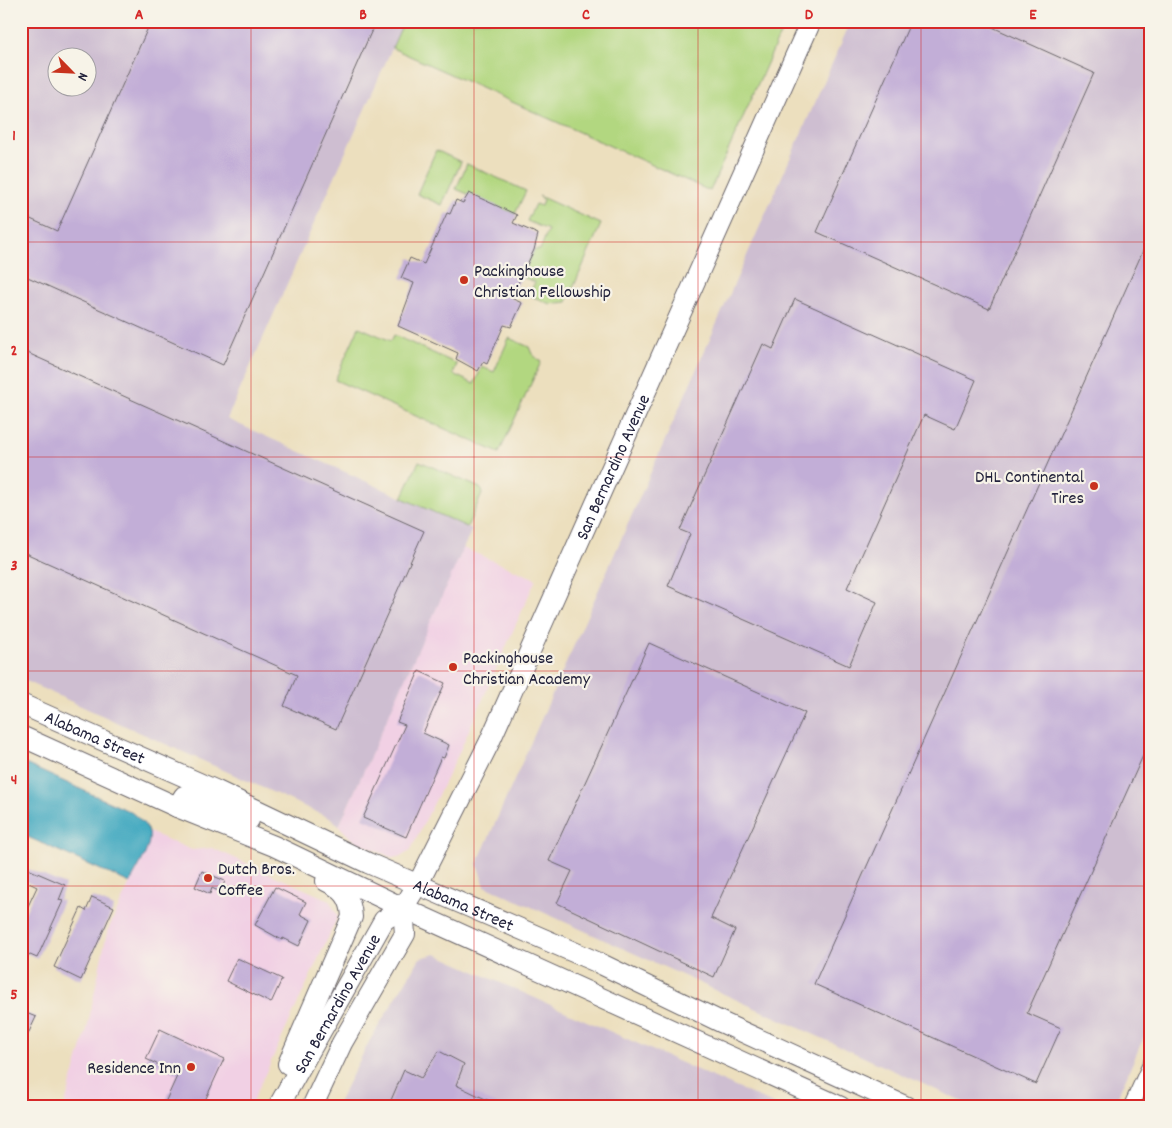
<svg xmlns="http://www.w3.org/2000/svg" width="1172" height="1128" font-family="Dekko,sans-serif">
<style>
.built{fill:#f1d0e4}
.industrial{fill:#cebed1;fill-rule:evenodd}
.green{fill:#b2d780;stroke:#6a7c5e}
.water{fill:#40a8c0;stroke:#31657e}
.building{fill:#c2aed7}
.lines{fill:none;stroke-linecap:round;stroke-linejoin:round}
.minor-casing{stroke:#696469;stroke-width:17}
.major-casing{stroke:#696469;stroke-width:22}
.minor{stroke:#fff;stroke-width:15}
.major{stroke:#fff;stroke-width:20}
.grid{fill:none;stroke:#d62828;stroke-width:1;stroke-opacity:0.55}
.poi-dot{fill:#c8321e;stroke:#f7f3e8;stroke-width:2}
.labels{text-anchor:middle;stroke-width:4.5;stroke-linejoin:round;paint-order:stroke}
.poi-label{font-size:18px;fill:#22223b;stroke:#f7f3e8;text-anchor:start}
.street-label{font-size:18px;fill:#22223b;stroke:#f7f3e8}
.neatline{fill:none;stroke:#d62828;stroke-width:2}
.grid-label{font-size:16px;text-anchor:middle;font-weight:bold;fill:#d62828}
</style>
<rect width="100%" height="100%" fill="#f7f3e8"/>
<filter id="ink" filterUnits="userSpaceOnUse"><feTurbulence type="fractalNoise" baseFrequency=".02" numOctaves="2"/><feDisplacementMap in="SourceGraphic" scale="10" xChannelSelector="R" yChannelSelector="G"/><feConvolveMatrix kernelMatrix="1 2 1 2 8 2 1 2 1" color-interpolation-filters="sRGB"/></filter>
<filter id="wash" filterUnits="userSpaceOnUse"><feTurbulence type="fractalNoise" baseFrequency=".0096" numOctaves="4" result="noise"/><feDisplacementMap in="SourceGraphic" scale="20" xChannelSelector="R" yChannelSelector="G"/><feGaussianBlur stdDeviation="1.12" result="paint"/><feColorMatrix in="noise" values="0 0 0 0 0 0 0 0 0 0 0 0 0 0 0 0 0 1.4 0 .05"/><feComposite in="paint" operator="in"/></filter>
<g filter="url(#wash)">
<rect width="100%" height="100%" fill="#ecdfbe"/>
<path class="built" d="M 463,548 L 536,579 L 458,755 L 410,851 L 402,856 L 393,858 L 353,840 L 339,826 Z
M 149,832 L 192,850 L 212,848 L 329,900 L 338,916 L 250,1107 L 64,1107 L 87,1029 L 107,932 L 148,845 Z"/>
<path class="industrial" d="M 21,21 L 404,21 L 227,419 L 472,529 L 339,826 L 332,819 L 21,679 ZM 58,58 L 88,58 L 88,88 L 58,88 Z
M 851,21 L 1151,21 L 1151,1021 L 1113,1107 L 974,1107 L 485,886 L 477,864 Z
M 436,954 L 780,1107 L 336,1107 L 369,1042 L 420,958 Z"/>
<path class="green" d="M 404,21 L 786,21 L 710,191 L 392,48 Z
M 436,150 L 461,162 L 442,205 L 417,194 Z
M 467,164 L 526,191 L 515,214 L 456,189 Z
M 539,196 L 601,224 L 567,302 L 550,304 L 529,295 L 535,282 L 522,277 L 534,250 L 540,250 L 548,230 L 527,221 L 535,204 L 541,206 L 543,200 Z
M 359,327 L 391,341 L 394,335 L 457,364 L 453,374 L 474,384 L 482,367 L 494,372 L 509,338 L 529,347 L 532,354 L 541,362 L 499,453 L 335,380 Z
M 419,461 L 480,488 L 483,492 L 467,527 L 402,498 Z"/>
<path class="water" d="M 21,762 L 131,812 C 137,817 147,825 149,832 C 152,848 136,870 130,883 L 21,834 Z"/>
<g id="blocks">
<path class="building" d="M 151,21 L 376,21 L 223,365 L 21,274 L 21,229 L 26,217 L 57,231 Z
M 911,21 L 979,21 L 1094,73 L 989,309 L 817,232 Z
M 469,193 L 517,215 L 513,223 L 538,234 L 534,250 L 511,298 L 522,303 L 511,327 L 504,325 L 487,364 L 483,362 L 478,371 L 456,359 L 458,353 L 398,326 L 414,283 L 401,278 L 410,258 L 424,264 L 447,213 L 450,214 L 456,200 L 463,203 Z
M 1151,233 L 1151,738 L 1027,1013 L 1061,1028 L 1036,1084 L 814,984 Z
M 795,299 L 976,380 L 955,429 L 924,415 L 847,588 L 877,602 L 849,666 L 668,586 L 690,534 L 680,530 L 763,344 L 773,349 Z
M 21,350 L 424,531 L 336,729 L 284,706 L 297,675 L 21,551 Z
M 649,643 L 805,713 L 711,918 L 735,930 L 714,977 L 557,903 L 572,871 L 549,861 Z
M 419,671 L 445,683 L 423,733 L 449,745 L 444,758 L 441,757 L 406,837 L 363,818 L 405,725 L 397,722 Z
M 21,866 L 65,885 L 59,900 L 63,901 L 37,958 L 21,951 L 21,921 L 37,887 L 21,879 Z
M 202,871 L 225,881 L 220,892 L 212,888 L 210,894 L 195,887 Z
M 275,887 L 306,902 L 300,914 L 311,920 L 299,946 L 283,938 L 282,940 L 255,925 Z
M 92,897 L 114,907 L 81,980 L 54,967 L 81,908 L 86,911 Z
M 237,958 L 282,979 L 271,1003 L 226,981 Z
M 21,1011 L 36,1017 L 21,1049 Z
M 160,1029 L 224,1059 L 202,1107 L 163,1107 L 178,1074 L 146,1059 Z
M 439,1051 L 464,1064 L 456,1085 L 502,1107 L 388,1107 L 404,1070 L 421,1078 Z"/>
</g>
</g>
<g filter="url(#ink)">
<use href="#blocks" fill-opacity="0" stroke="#696469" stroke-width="1"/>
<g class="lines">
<g class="minor-casing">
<path id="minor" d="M 1131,1107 L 1151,1063"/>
</g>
<g class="major-casing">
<g id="major">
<path id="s1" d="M 21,704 L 217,791 L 368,863 L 599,963 L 723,1023 L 907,1107"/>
<path d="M 21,736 L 177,807 L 274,846 L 403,908 L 841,1107"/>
<path d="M 177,807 L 184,796 L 188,795 L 249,820"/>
<path d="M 288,1064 L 352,917 C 351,897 343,889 326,881"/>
<path id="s2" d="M 278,1107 L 384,920 L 403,908 L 418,884 L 489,743 L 811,21"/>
<path d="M 312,1107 L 342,1043 L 405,934 L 403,908"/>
</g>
</g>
<use href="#minor" class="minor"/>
<use href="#major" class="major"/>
</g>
</g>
<path class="grid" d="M 251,21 L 251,1107M 474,21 L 474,1107M 698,21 L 698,1107M 921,21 L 921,1107M 21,242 L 1151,242M 21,457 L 1151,457M 21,671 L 1151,671M 21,886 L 1151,886"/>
<g class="poi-dot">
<circle cx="464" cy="280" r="5"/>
<circle cx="1094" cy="486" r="5"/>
<circle cx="453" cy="667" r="5"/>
<circle cx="208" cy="878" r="5"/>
<circle cx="191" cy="1067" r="5"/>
</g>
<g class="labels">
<g class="poi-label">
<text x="474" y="276">Packinghouse<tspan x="474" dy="21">Christian Fellowship</tspan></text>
<text x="1084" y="482" text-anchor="end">DHL Continental<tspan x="1084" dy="21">Tires</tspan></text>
<text x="463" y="663">Packinghouse<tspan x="463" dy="21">Christian Academy</tspan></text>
<text x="218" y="874">Dutch Bros.<tspan x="218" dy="21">Coffee</tspan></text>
<text x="181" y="1073" text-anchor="end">Residence Inn</text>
</g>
<g class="street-label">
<text dy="6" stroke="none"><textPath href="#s2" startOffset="726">San Bernardino Avenue</textPath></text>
<text dy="6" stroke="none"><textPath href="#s1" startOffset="81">Alabama Street</textPath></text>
<text dy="6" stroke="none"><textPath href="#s1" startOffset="486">Alabama Street</textPath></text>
<text dy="6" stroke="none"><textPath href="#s2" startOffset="119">San Bernardino Avenue</textPath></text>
</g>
</g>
<rect width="1172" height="1128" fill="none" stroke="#f7f3e8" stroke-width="55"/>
<g transform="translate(72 72) rotate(114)"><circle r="24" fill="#f7f3e8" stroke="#a29fa3"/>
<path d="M0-4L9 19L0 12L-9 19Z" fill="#c8321e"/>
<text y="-8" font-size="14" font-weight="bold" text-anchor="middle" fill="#22223b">N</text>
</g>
<rect x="28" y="28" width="1116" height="1072" class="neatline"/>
<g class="grid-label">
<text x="139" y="19">A</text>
<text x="363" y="19">B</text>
<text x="586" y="19">C</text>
<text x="809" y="19">D</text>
<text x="1033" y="19">E</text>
<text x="14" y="140">1</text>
<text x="14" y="355">2</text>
<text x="14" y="570">3</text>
<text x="14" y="784">4</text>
<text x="14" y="999">5</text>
</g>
</svg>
